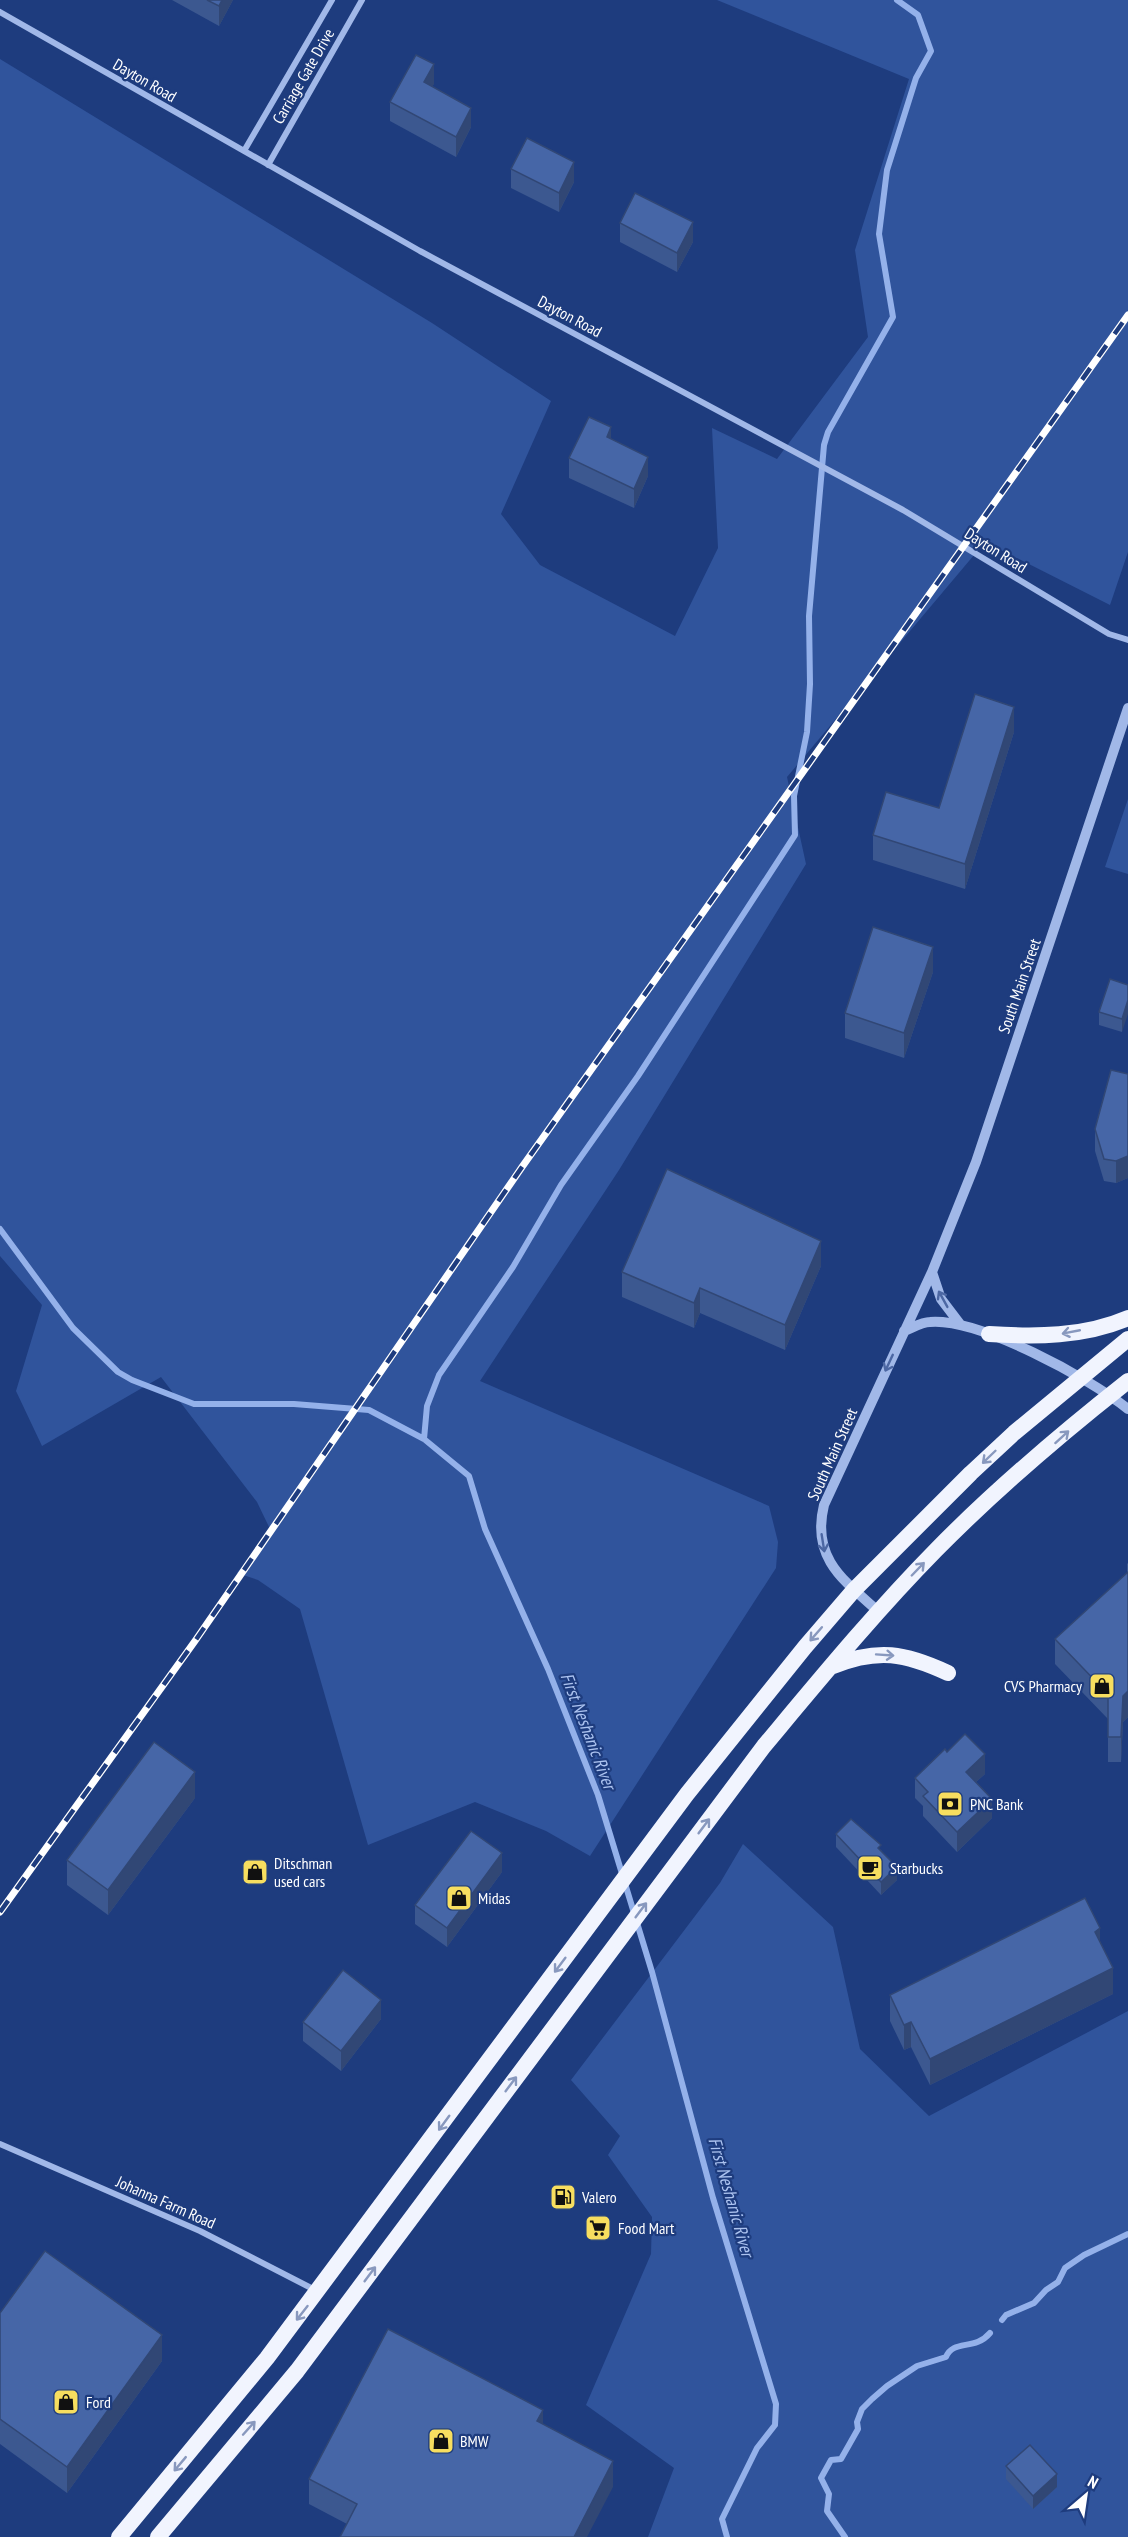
<svg xmlns="http://www.w3.org/2000/svg" width="1128" height="2537" font-family="'PT Sans Narrow',sans-serif">
<style>
.green{fill:#30549c}
.lines{fill:none;stroke-linecap:round;stroke-linejoin:round}
.stream{stroke:#94b1ea;stroke-width:6}
.minor{stroke:#a1b8e8;stroke-width:6}
.tertiary{stroke:#a1b8e8;stroke-width:10}
.trunk{stroke:#f1f4fe;stroke-width:16}
.rail-casing{stroke:#fff;stroke-width:7}
.rail{stroke:#1e3c7e;stroke-width:4.5;stroke-dasharray:14;stroke-linecap:butt}
.wall{fill:#3c5890}
.shaded-wall{fill:#314775}
.building{fill:#4666a7;stroke:#314775;stroke-width:1.5}
.oneway{stroke:#4c67a3}
.oneway2{stroke:#8898be}
.labels{text-anchor:middle;stroke-width:4.5;stroke-linejoin:round;paint-order:stroke}
.street-label{font-size:16px;fill:#fff;stroke:#1e3c7e}
.poi-label{font-size:16px;fill:#fff;stroke:#1e3c7e;text-anchor:start}
.water-label{font-size:18px;font-style:italic;fill:#acc3f0;stroke:#1e3c7e}
</style>
<rect width="100%" height="100%" fill="#1e3c7e"/>
<path class="green" d="M 717,0 L 1128,0 L 1128,552 L 1110,605 L 985,542 L 787,777 L 806,864 L 619,1170 L 480,1381 L 769,1506 L 778,1542 L 776,1568 L 590,1856 L 546,1831 L 475,1802 L 368,1845 L 300,1609 L 258,1580 L 237,1573 L 270,1529 L 257,1502 L 161,1377 L 42,1446 L 16,1391 L 42,1305 L 0,1256 L 0,59 L 432,323 L 551,401 L 501,514 L 540,565 L 675,636 L 718,548 L 712,428 L 777,459 L 868,337 L 855,250 L 909,79 Z
M 1128,799 L 1128,874 L 1105,867 Z
M 743,1844 L 833,1927 L 860,2049 L 929,2116 L 1128,2011 L 1128,2537 L 648,2537 L 674,2468 L 586,2405 L 651,2254 L 652,2217 L 608,2155 L 620,2136 L 571,2080 L 720,1883 Z"/>
<g class="lines">
<path class="stream" d="M 0,1229 L 73,1328 L 118,1372 L 132,1380 L 194,1404 L 294,1404 L 369,1410 L 424,1439 L 469,1476 L 485,1529 L 548,1669 L 598,1795 L 652,1972 L 713,2198 L 776,2404 L 775,2425 L 757,2448 L 722,2519 L 727,2537
M 424,1439 L 427,1406 L 439,1375 L 513,1267 L 561,1185 L 638,1076 L 795,835 L 794,796 L 807,732 L 810,684 L 809,616 L 824,445 L 828,432 L 893,317 L 879,234 L 887,170 L 916,78 L 931,51 L 918,15 L 897,0
M 1002,2320 L 1006,2315 L 1034,2303 L 1046,2290 L 1058,2282 L 1065,2268 L 1084,2255 L 1128,2234
M 845,2537 L 827,2511 L 829,2494 L 821,2478 L 831,2460 L 841,2459 L 858,2429 L 857,2422 L 862,2409 L 872,2399 L 887,2386 L 917,2366 L 946,2357 C 953,2339 975,2351 990,2333"/>
<path class="minor" d="M 0,12 L 420,251 L 903,510 L 1109,634 L 1128,640
M 244,151 L 332,0
M 268,165 L 362,0
M 0,2144 L 200,2231 L 315,2290"/>
<path class="tertiary" d="M 932,1272 L 941,1299 L 960,1324
M 904,1331 C 912,1328 922,1322 930,1322 C 979,1318 1089,1378 1128,1409
M 878,1611 C 843,1580 811,1558 824,1505 L 932,1272 L 976,1162 L 1128,708"/>
<path class="trunk" d="M 989,1334 C 1035,1337 1084,1337 1128,1318
M 833,1666 C 878,1648 905,1653 948,1673
M 119,2537 L 267,2358 L 687,1794 L 805,1647 L 854,1590 L 971,1473 L 1014,1433 L 1128,1339
M 158,2537 L 297,2371 L 764,1746 C 820,1679 875,1612 936,1550 C 995,1490 1062,1433 1128,1381"/>
<g class="rail-casing">
<path id="rail" d="M 0,1912 L 195,1641 L 522,1167 L 1128,315"/>
</g>
<use href="#rail" class="rail"/>
</g>
<path class="wall" d="M 172,0 L 233,0 L 219,26 Z
M 434,84 L 432,86 L 471,127 L 456,157 L 390,121 L 390,102 Z
M 511,169 L 574,182 L 559,212 L 511,188 Z
M 620,223 L 693,242 L 677,272 L 620,242 Z
M 611,439 L 648,476 L 634,508 L 569,478 L 569,458 Z
M 1014,732 L 965,889 L 873,860 L 873,835 L 939,808 Z
M 933,972 L 904,1058 L 845,1038 L 845,1013 Z
M 1128,985 L 1122,1032 L 1099,1025 L 1099,1012 Z
M 1128,1074 L 1128,1178 L 1116,1183 L 1104,1181 L 1095,1151 L 1095,1129 Z
M 821,1266 L 785,1350 L 700,1313 L 694,1328 L 622,1297 L 622,1272 Z
M 1128,1563 L 1128,1717 L 1123,1722 L 1121,1762 L 1108,1762 L 1108,1719 L 1055,1664 L 1055,1639 L 1127,1573 L 1127,1564 Z
M 947,1752 L 985,1774 L 976,1782 L 992,1818 L 957,1852 L 923,1816 L 923,1806 L 915,1798 L 915,1778 Z
M 195,1798 L 108,1915 L 67,1885 L 67,1860 Z
M 836,1834 L 881,1850 L 897,1880 L 881,1895 L 836,1847 Z
M 502,1872 L 447,1947 L 415,1924 L 415,1905 Z
M 1100,1943 L 1113,1994 L 930,2085 L 911,2047 L 904,2050 L 890,2021 L 890,1995 Z
M 381,2019 L 341,2071 L 303,2041 L 303,2022 Z
M 0,2313 L 162,2361 L 67,2493 L 0,2444 Z
M 543,2425 L 613,2487 L 347,2524 L 309,2504 L 309,2479 Z
M 1006,2466 L 1057,2487 L 1033,2509 L 1006,2479 Z"/>
<path class="shaded-wall" d="M 222,0 L 233,0 L 219,26 L 219,6 Z
M 434,64 L 434,84 L 424,101 L 424,82 Z
M 471,108 L 471,127 L 456,157 L 456,137 Z
M 574,162 L 574,182 L 559,212 L 559,193 Z
M 693,222 L 693,242 L 677,272 L 677,253 Z
M 611,427 L 611,447 L 607,437 Z
M 648,457 L 648,476 L 634,508 L 634,489 Z
M 1014,707 L 1014,732 L 965,889 L 965,864 Z
M 933,947 L 933,972 L 904,1058 L 904,1033 Z
M 1128,1000 L 1128,1014 L 1122,1032 L 1122,1019 Z
M 1128,1156 L 1128,1178 L 1116,1183 L 1116,1161 Z
M 821,1241 L 821,1266 L 785,1350 L 785,1325 Z
M 700,1288 L 700,1313 L 694,1328 L 694,1303 Z
M 1128,1691 L 1128,1717 L 1123,1722 L 1121,1762 L 1121,1737 L 1123,1696 Z
M 985,1754 L 985,1774 L 966,1791 L 966,1772 Z
M 195,1772 L 195,1798 L 108,1915 L 108,1890 Z
M 992,1799 L 992,1818 L 957,1852 L 957,1832 Z
M 502,1853 L 502,1872 L 447,1947 L 447,1928 Z
M 897,1867 L 897,1880 L 881,1895 L 881,1882 Z
M 1100,1928 L 1100,1953 L 1095,1932 Z
M 1113,1968 L 1113,1994 L 930,2085 L 930,2059 Z
M 381,2000 L 381,2019 L 341,2071 L 341,2051 Z
M 911,2022 L 911,2047 L 904,2050 L 904,2025 Z
M 162,2335 L 162,2361 L 67,2493 L 67,2467 Z
M 543,2410 L 543,2435 L 537,2421 Z
M 613,2461 L 613,2487 L 587,2537 L 574,2537 Z
M 1057,2474 L 1057,2487 L 1033,2509 L 1033,2496 Z"/>
<path class="building" d="M 207,0 L 222,0 L 219,6 Z
M 416,55 L 434,64 L 424,82 L 471,108 L 456,137 L 390,102 Z
M 527,138 L 574,162 L 559,193 L 511,169 Z
M 635,193 L 693,222 L 677,253 L 620,223 Z
M 589,417 L 611,427 L 607,437 L 648,457 L 634,489 L 569,458 Z
M 975,694 L 1014,707 L 965,864 L 873,835 L 886,792 L 939,808 Z
M 873,927 L 933,947 L 904,1033 L 845,1013 Z
M 1110,979 L 1128,985 L 1128,1000 L 1122,1019 L 1099,1012 Z
M 1111,1070 L 1128,1074 L 1128,1156 L 1116,1161 L 1104,1159 L 1095,1129 Z
M 667,1169 L 821,1241 L 785,1325 L 700,1288 L 694,1303 L 622,1272 Z
M 1128,1572 L 1128,1691 L 1123,1696 L 1121,1737 L 1108,1737 L 1108,1694 L 1055,1639 Z
M 965,1734 L 985,1754 L 966,1772 L 992,1799 L 957,1832 L 923,1796 L 928,1792 L 915,1778 L 945,1749 L 947,1752 Z
M 154,1742 L 195,1772 L 108,1890 L 67,1860 Z
M 851,1819 L 881,1845 L 878,1848 L 897,1867 L 881,1882 L 836,1834 Z
M 471,1831 L 502,1853 L 447,1928 L 415,1905 Z
M 1085,1898 L 1100,1928 L 1095,1932 L 1113,1968 L 930,2059 L 911,2022 L 904,2025 L 890,1995 Z
M 343,1970 L 381,2000 L 341,2051 L 303,2022 Z
M 45,2251 L 162,2335 L 67,2467 L 0,2419 L 0,2313 Z
M 388,2329 L 543,2410 L 537,2421 L 613,2461 L 574,2537 L 340,2537 L 357,2504 L 309,2479 Z
M 1030,2445 L 1057,2474 L 1033,2496 L 1006,2466 Z"/>
<defs><path id="oneway-shaft" d="M-6 0H5M1.5-3L5.5 0L1.5 3" fill="none" stroke-width="1.6" stroke-linecap="round" stroke-linejoin="round" transform="scale(1.5)"/></defs>
<g class="oneway">
<use href="#oneway-shaft" transform="translate(943 1299) rotate(-119)"/>
<use href="#oneway-shaft" transform="translate(889 1363) rotate(115)"/>
<use href="#oneway-shaft" transform="translate(823 1543) rotate(81)"/>
</g>
<g class="oneway2">
<use href="#oneway-shaft" transform="translate(1071 1332) rotate(169)"/>
<use href="#oneway-shaft" transform="translate(1062 1437) rotate(-42)"/>
<use href="#oneway-shaft" transform="translate(989 1457) rotate(136)"/>
<use href="#oneway-shaft" transform="translate(918 1569) rotate(-46)"/>
<use href="#oneway-shaft" transform="translate(816 1634) rotate(131)"/>
<use href="#oneway-shaft" transform="translate(885 1655) rotate(4)"/>
<use href="#oneway-shaft" transform="translate(704 1826) rotate(-53)"/>
<use href="#oneway-shaft" transform="translate(641 1910) rotate(-53)"/>
<use href="#oneway-shaft" transform="translate(560 1965) rotate(127)"/>
<use href="#oneway-shaft" transform="translate(511 2084) rotate(-53)"/>
<use href="#oneway-shaft" transform="translate(444 2123) rotate(126)"/>
<use href="#oneway-shaft" transform="translate(370 2274) rotate(-53)"/>
<use href="#oneway-shaft" transform="translate(302 2313) rotate(128)"/>
<use href="#oneway-shaft" transform="translate(249 2428) rotate(-48)"/>
<use href="#oneway-shaft" transform="translate(180 2464) rotate(130)"/>
</g>
<defs>
<g id="shop-square" transform="scale(1.35)"><rect x="-9" y="-9" width="18" height="18" rx="4" fill="#f7de5f" stroke="#1e3c7e"/><path d="M-5-2.5h2.3a2.7 3.5 0 0 1 5.4 0H5L5.5 6h-11ZM-1.5-2.5h3a1.5 2.3 0 0 0-3 0Z" fill="#111"/></g>
<g id="bank-square" transform="scale(1.35)"><rect x="-9" y="-9" width="18" height="18" rx="4" fill="#f7de5f" stroke="#1e3c7e"/><path d="M-6-4H6V4H-6ZM0-2.3a2.3 2.3 0 1 0 0 4.6a2.3 2.3 0 1 0 0-4.6Z" fill="#111"/></g>
<g id="cafe-square" transform="scale(1.35)"><rect x="-9" y="-9" width="18" height="18" rx="4" fill="#f7de5f" stroke="#1e3c7e"/><path d="M-5.5-4.5H6V0H3Q3 3.5 0 3.5H-2.5Q-5.5 3.5-5.5 0ZM3-3.2v2h1.7v-2ZM-6 4.5H4V6H-6Z" fill="#111"/></g>
<g id="fuel-square" transform="scale(1.35)"><rect x="-9" y="-9" width="18" height="18" rx="4" fill="#f7de5f" stroke="#1e3c7e"/><path d="M-5.5-6h7V0h2V4h1.3V-2.5L3-4.5l.8-.8L6-3V5H2.5V1h-1V6h-7ZM-4.2-4.7v3.2H.2V-4.7Z" fill="#111"/></g>
<g id="supermarket-square" transform="scale(1.35)"><rect x="-9" y="-9" width="18" height="18" rx="4" fill="#f7de5f" stroke="#1e3c7e"/><path d="M-6-5.5h2.5l.6 2H6L4.5 2H-2.5L-4.4-4H-6ZM-1.5 3.2a1.3 1.3 0 1 0 .1 0ZM3 3.2a1.3 1.3 0 1 0 .1 0Z" fill="#111"/></g>
</defs>
<g fill-rule="evenodd">
<use href="#shop-square" x="1102" y="1686"/>
<use href="#bank-square" x="950" y="1804"/>
<use href="#cafe-square" x="870" y="1868"/>
<use href="#shop-square" x="255" y="1872"/>
<use href="#shop-square" x="459" y="1898"/>
<use href="#fuel-square" x="563" y="2197"/>
<use href="#supermarket-square" x="598" y="2228"/>
<use href="#shop-square" x="66" y="2402"/>
<use href="#shop-square" x="441" y="2441"/>
</g>
<g class="labels">
<g class="street-label">
<text transform="translate(303 76) rotate(-60)" y="6">Carriage Gate Drive</text>
<text transform="translate(145 80) rotate(30)" y="6">Dayton Road</text>
<text transform="translate(570 316) rotate(28)" y="6">Dayton Road</text>
<text transform="translate(996 550) rotate(32)" y="6">Dayton Road</text>
<text transform="translate(1019 986) rotate(-71)" y="6">South Main Street</text>
<text transform="translate(832 1454) rotate(-66)" y="6">South Main Street</text>
<text transform="translate(166 2202) rotate(24)" y="6">Johanna Farm Road</text>
</g>
<g class="poi-label">
<text x="1082" y="1692" text-anchor="end">CVS Pharmacy</text>
<text x="970" y="1810">PNC Bank</text>
<text x="274" y="1869">Ditschman<tspan x="274" dy="18">used cars</tspan></text>
<text x="890" y="1874">Starbucks</text>
<text x="478" y="1904">Midas</text>
<text x="582" y="2203">Valero</text>
<text x="618" y="2234">Food Mart</text>
<text x="86" y="2408">Ford</text>
<text x="460" y="2447">BMW</text>
</g>
<g class="water-label">
<text transform="translate(588 1731) rotate(69)" y="6">First Neshanic River</text>
<text transform="translate(731 2197) rotate(74)" y="6">First Neshanic River</text>
</g>
</g>
<g transform="translate(1086 2495) rotate(29)" stroke="#1e3c7e" stroke-width="4.5" paint-order="stroke">
<path d="M0-4.5L10 22L0 15L-10 22Z" fill="#ffffff"/>
<text y="-9" font-size="16" font-weight="bold" text-anchor="middle" fill="#ffffff">N</text>
</g>
</svg>
